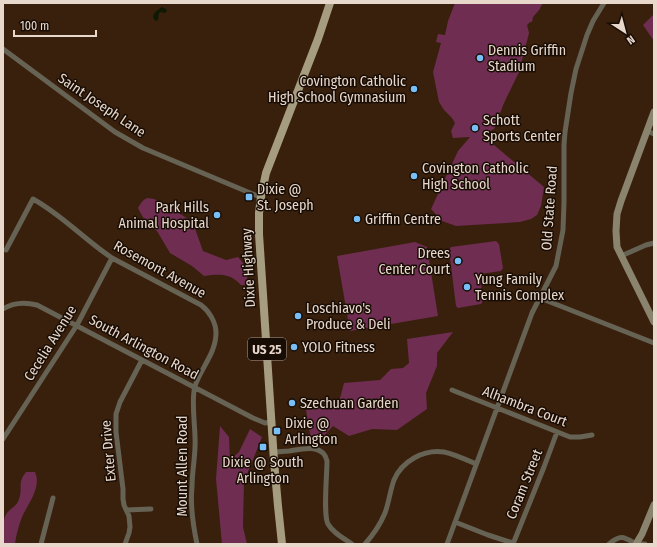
<svg xmlns="http://www.w3.org/2000/svg" width="657" height="547" font-family="'Fira Sans Condensed',sans-serif">
<style>
.green{fill:#6e2d51}
.water{fill:#101904}
.lines{fill:none;stroke-linecap:round;stroke-linejoin:round}
.street{stroke:#666254;stroke-width:5}
.secondary{stroke:#8a836d;stroke-width:7}
.primary{stroke:#a69d80;stroke-width:8}
.poi-dot{fill:#78bff8;stroke:#180d05;stroke-width:1.5}
.labels{text-anchor:middle;stroke-width:3;stroke-linejoin:round;paint-order:stroke}
.shield{fill:#180d05;stroke:#aa9a90;stroke-width:1}
.shield-label{font-size:13px;font-weight:bold;fill:#e8d7cb}
.poi-label{font-size:14px;fill:#e8d7cb;stroke:#180d05;text-anchor:start}
.street-label{font-size:14px;fill:#e8d7cb;stroke:#180d05}
</style>
<rect width="100%" height="100%" fill="#39200c"/>
<path class="green" d="M 455,3 L 543,3 L 540,8 L 540,9 L 533,17 L 532,22 L 530,22 L 527,25 L 529,33 L 519,72 L 504,103 L 494,129 L 482,135 L 544,187 L 541,206 L 537,215 L 531,219 L 520,222 L 456,226 L 442,221 L 431,209 L 458,151 L 470,137 L 453,138 L 451,131 L 455,123 L 452,118 L 444,110 L 439,102 L 433,72 L 441,43 L 436,42 L 438,34 L 445,35 L 448,21 Z
M 654,14 L 654,41 L 643,25 Z
M 148,198 L 154,199 L 164,203 L 185,217 L 193,223 L 203,251 L 226,260 L 238,257 C 246,266 248,270 247,282 L 244,285 L 241,285 C 230,273 220,274 204,276 L 192,266 L 170,253 L 157,231 L 148,225 L 141,214 L 138,208 C 141,203 143,199 148,198 Z
M 496,241 L 499,244 L 503,268 L 501,271 L 480,274 L 483,301 L 481,304 L 458,308 L 456,306 L 449,250 L 451,247 Z
M 415,242 L 427,247 L 438,316 L 350,331 L 337,256 Z
M 453,332 L 437,353 L 437,366 L 426,393 L 427,409 L 397,430 L 372,429 L 349,436 L 333,426 L 322,438 L 311,440 L 306,410 L 338,406 L 344,383 L 380,380 L 391,369 L 403,368 L 409,363 L 407,339 Z
M 220,426 L 229,437 L 230,460 L 239,452 L 250,429 L 262,437 L 244,482 L 243,527 L 247,544 L 222,544 L 216,479 Z
M 26,472 L 35,472 C 42,487 28,504 22,517 C 19,525 16,535 15,544 L 3,544 C 3,534 1,522 7,513 C 12,507 17,506 19,499 C 23,488 17,483 26,472 Z"/>
<path class="water" d="M 162,7 L 166,9 L 167,11 L 165,13 L 161,12 L 159,13 L 158,20 L 156,21 C 149,16 157,10 162,7 Z"/>
<g class="lines">
<path class="street" d="M 3,49 L 115,132 L 143,148 L 255,195 L 261,197
M 647,131 L 654,134
M 6,250 L 33,199 C 62,215 85,240 112,258 L 201,305 C 209,311 216,322 216,333 C 216,353 201,368 195,386 C 191,399 195,424 195,438 C 196,454 192,470 192,487 C 190,506 193,525 197,544
M 621,256 L 646,245 L 654,243
M 540,298 L 654,343
M 3,309 C 14,302 25,302 37,305 L 253,418 L 265,423 L 272,422
M 452,390 L 570,437 L 580,437 L 592,435
M 3,439 L 77,325 L 112,258
M 274,452 C 279,452 284,451 289,451 C 302,449 323,443 327,461 C 327,475 323,515 328,524 C 333,533 343,538 352,544
M 126,510 L 151,509
M 455,522 L 488,535 L 513,543
M 41,544 L 53,498
M 125,544 L 129,533 L 130,527 L 129,516 L 124,505 L 123,499 L 123,489 L 116,432 L 116,414 L 120,402 L 142,360
M 365,544 C 373,535 380,525 385,513 C 389,502 390,491 394,480 C 402,461 424,449 444,452 C 454,454 467,460 476,464
M 447,544 L 532,313 L 556,266 L 563,230 L 564,202 L 564,145 L 565,132 L 571,93 L 576,69 L 587,35 L 593,21 L 604,3
M 513,544 L 544,467 L 557,432
M 609,544 C 621,534 624,537 636,544
M 636,544 L 645,544"/>
<path class="secondary" d="M 654,112 L 621,201 L 617,214 L 616,231 L 617,247 L 654,322
M 636,544 L 642,534 L 654,505"/>
<path class="primary" d="M 282,544 L 278,506 L 274,461 L 259,234 L 259,213 L 261,197 L 266,173 L 318,39 L 330,3"/>
</g>
<g class="poi-dot">
<circle cx="480" cy="58" r="4"/>
<circle cx="414" cy="89" r="4"/>
<circle cx="475" cy="128" r="4"/>
<circle cx="414" cy="176" r="4"/>
<rect x="245" y="193" width="8" height="8" rx="2"/>
<circle cx="217" cy="215" r="4"/>
<circle cx="357" cy="219" r="4"/>
<circle cx="458" cy="261" r="4"/>
<circle cx="467" cy="287" r="4"/>
<circle cx="298" cy="316" r="4"/>
<circle cx="294" cy="347" r="4"/>
<circle cx="292" cy="403" r="4"/>
<rect x="273" y="427" width="8" height="8" rx="2"/>
<rect x="259" y="443" width="8" height="8" rx="2"/>
</g>
<g class="labels">
<rect class="shield" x="248" y="338" width="38" height="22" rx="3"/>
<g class="shield-label">
<text x="267" y="354">US 25</text>
</g>
<g class="poi-label">
<text x="488" y="55">Dennis Griffin<tspan x="488" dy="16">Stadium</tspan></text>
<text x="406" y="86" text-anchor="end">Covington Catholic<tspan x="406" dy="16">High School Gymnasium</tspan></text>
<text x="483" y="125">Schott<tspan x="483" dy="16">Sports Center</tspan></text>
<text x="422" y="173">Covington Catholic<tspan x="422" dy="16">High School</tspan></text>
<text x="257" y="194">Dixie @<tspan x="257" dy="16">St. Joseph</tspan></text>
<text x="209" y="212" text-anchor="end">Park Hills<tspan x="209" dy="16">Animal Hospital</tspan></text>
<text x="365" y="224">Griffin Centre</text>
<text x="450" y="258" text-anchor="end">Drees<tspan x="450" dy="16">Center Court</tspan></text>
<text x="475" y="284">Yung Family<tspan x="475" dy="16">Tennis Complex</tspan></text>
<text x="306" y="313">Loschiavo's<tspan x="306" dy="16">Produce &amp; Deli</tspan></text>
<text x="302" y="352">YOLO Fitness</text>
<text x="300" y="408">Szechuan Garden</text>
<text x="285" y="428">Dixie @<tspan x="285" dy="16">Arlington</tspan></text>
<text x="263" y="467" text-anchor="middle">Dixie @ South<tspan x="263" dy="16">Arlington</tspan></text>
</g>
<g class="street-label">
<text transform="translate(102 105) rotate(34)" y="5">Saint Joseph Lane</text>
<text transform="translate(549 208) rotate(-86)" y="5">Old State Road</text>
<text transform="translate(248 268) rotate(-93)" y="5">Dixie Highway</text>
<text transform="translate(160 269) rotate(29)" y="5">Rosemont Avenue</text>
<text transform="translate(50 343) rotate(-58)" y="5">Cecelia Avenue</text>
<text transform="translate(144 347) rotate(28)" y="5">South Arlington Road</text>
<text transform="translate(525 406) rotate(21)" y="5">Alhambra Court</text>
<text transform="translate(108 451) rotate(-95)" y="5">Exter Drive</text>
<text transform="translate(182 466) rotate(-90)" y="5">Mount Allen Road</text>
<text transform="translate(524 484) rotate(-68)" y="5">Coram Street</text>
</g>
</g>
<rect width="657" height="547" fill="none" stroke="#e8d7cb" stroke-width="8"/>
<g transform="translate(625 32) rotate(144)" stroke="#180d05" stroke-width="3" paint-order="stroke">
<path d="M0-3L7 15L0 10L-7 15Z" fill="#e8d7cb"/>
<text y="-6" font-size="11" font-weight="bold" text-anchor="middle" fill="#e8d7cb">N</text>
</g>
<path d="M14 30v6h82v-6" fill="none" stroke="#e8d7cb" stroke-width="2"/>
<text x="20" y="30" font-size="12" fill="#e8d7cb" stroke="#180d05" stroke-width="3" paint-order="stroke">100 m</text>
</svg>
